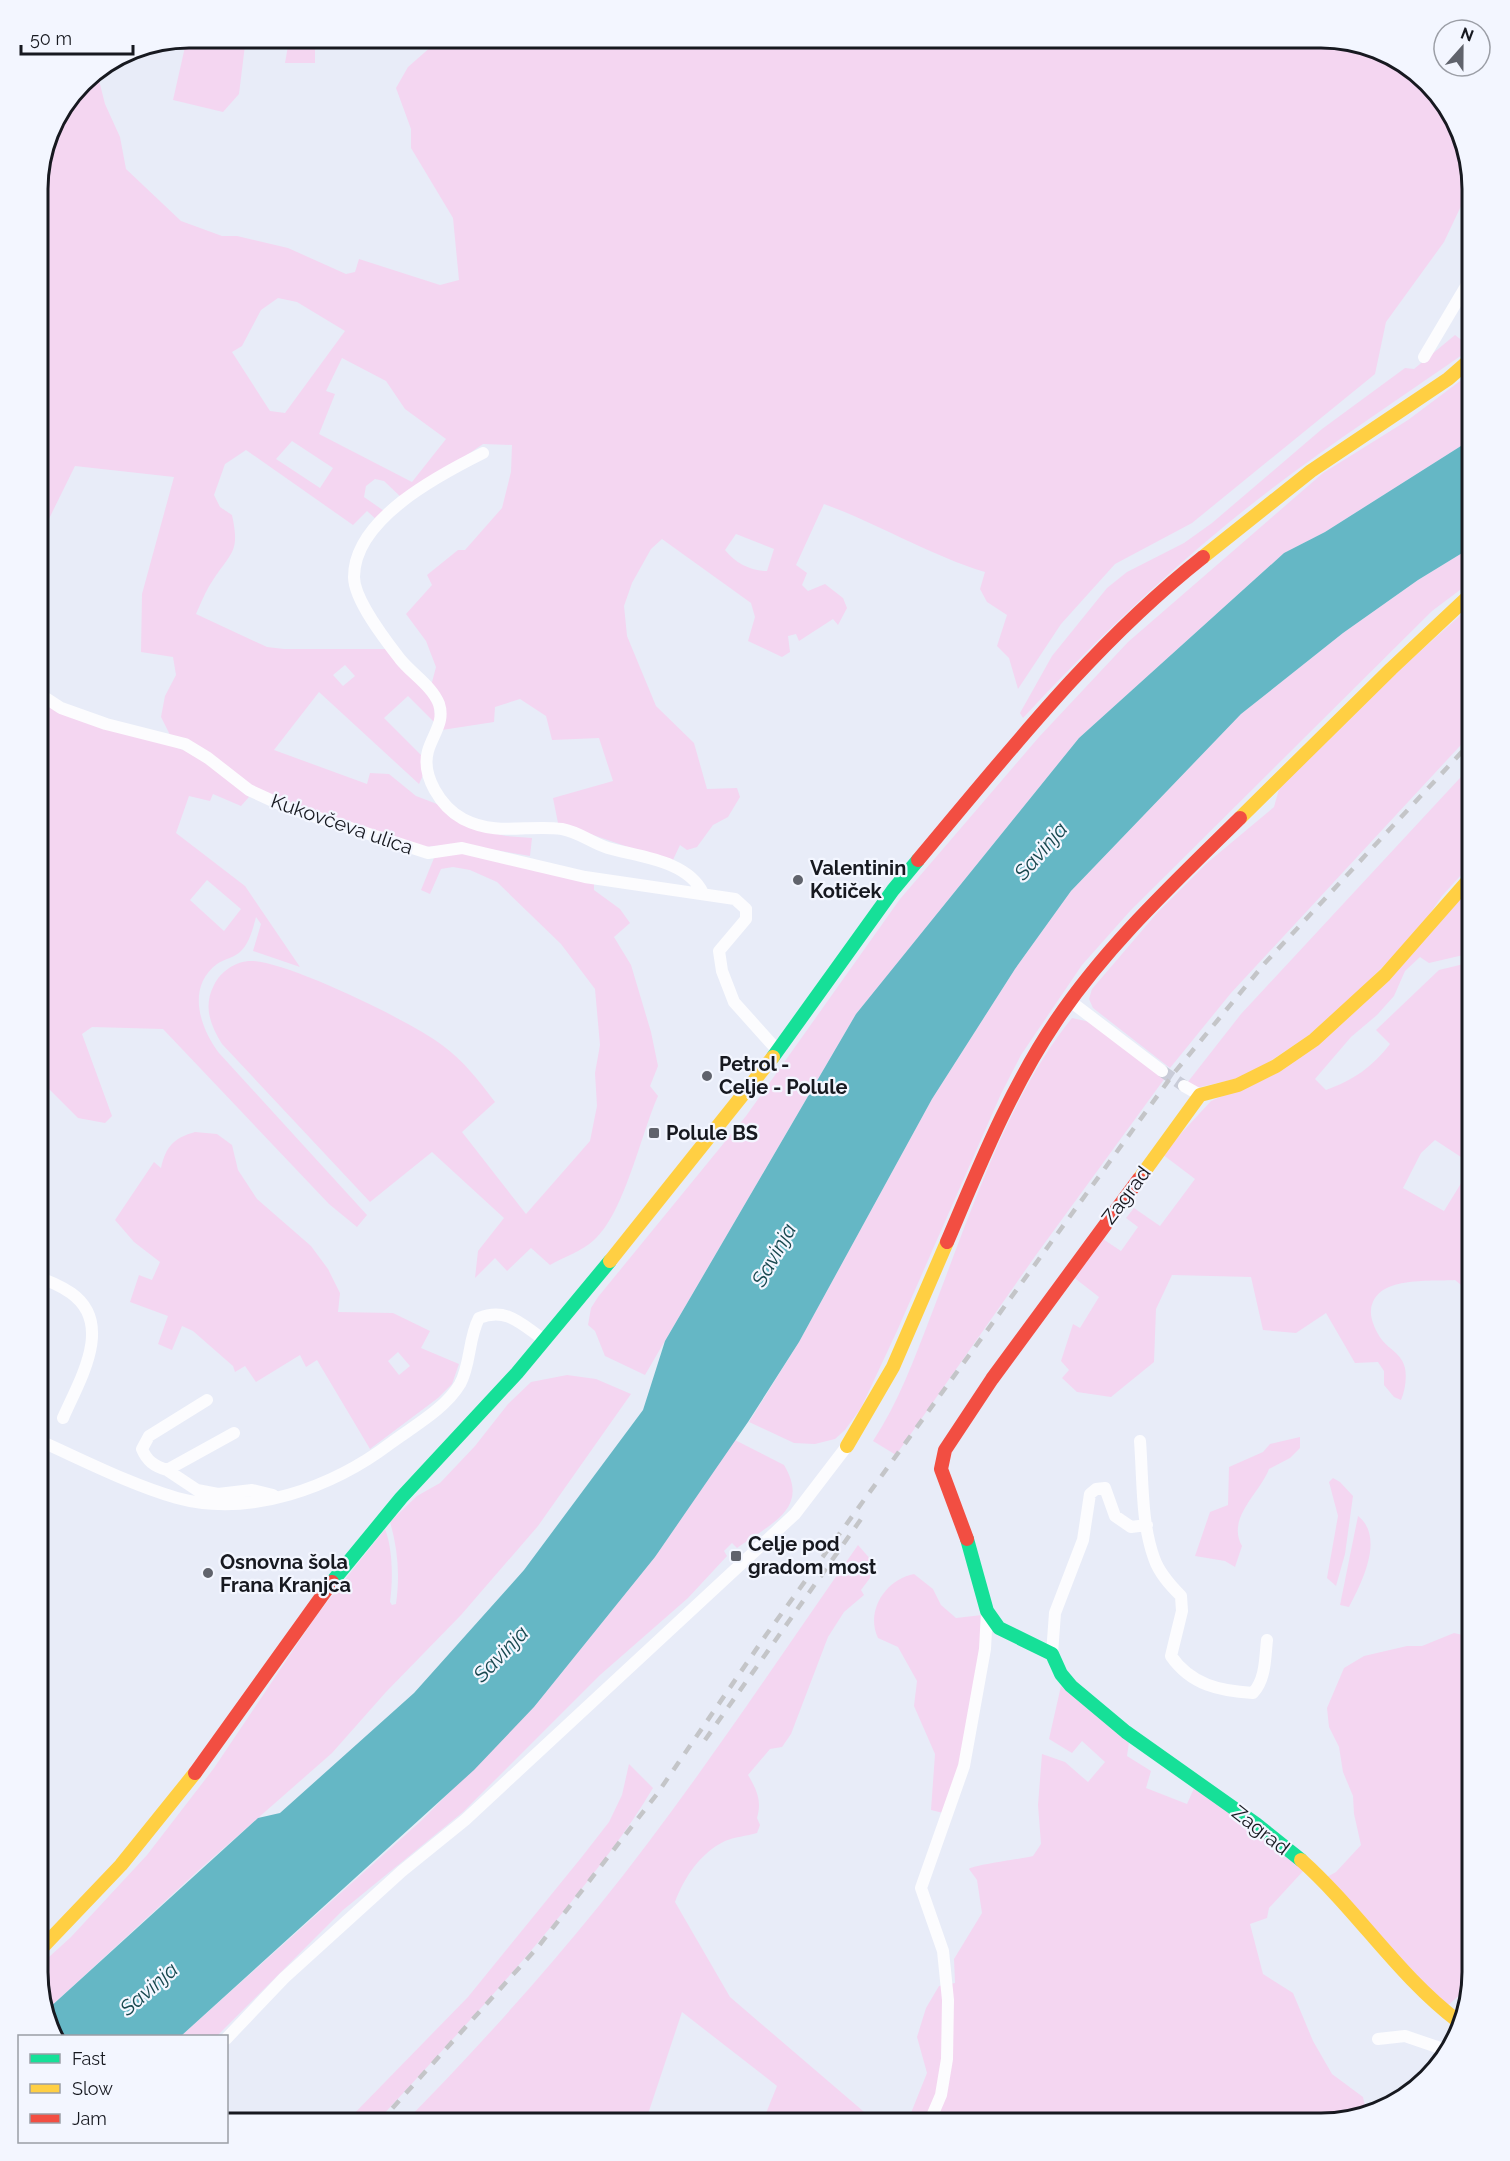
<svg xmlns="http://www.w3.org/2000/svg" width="1510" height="2161" font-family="Raleway,sans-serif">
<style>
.green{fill:#f4d6f1;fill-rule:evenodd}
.water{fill:#65b7c5}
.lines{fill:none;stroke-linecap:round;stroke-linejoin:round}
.street-tunnel{stroke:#c9ccd8;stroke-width:12;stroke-dasharray:12 6;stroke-linecap:butt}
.street{stroke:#fcfcfe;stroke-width:12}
.fast{stroke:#16e098;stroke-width:14}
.slow{stroke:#ffcf43;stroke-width:14}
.jam{stroke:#f24e42;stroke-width:14}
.rail{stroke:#c4c5c8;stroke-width:4.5;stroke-dasharray:10 10;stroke-linecap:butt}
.poi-dot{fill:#60636c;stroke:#f3f6ff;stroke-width:2}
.labels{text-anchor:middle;stroke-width:4.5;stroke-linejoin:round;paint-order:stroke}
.street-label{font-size:20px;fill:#171920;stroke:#f3f6ff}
.poi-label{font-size:20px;font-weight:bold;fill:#171920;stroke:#f3f6ff;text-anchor:start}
.water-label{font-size:21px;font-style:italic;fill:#18484f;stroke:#f3f6ff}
.rim{fill:none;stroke:#171920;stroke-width:3}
</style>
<rect width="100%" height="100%" fill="#e8ecf8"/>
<path class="green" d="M 187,38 L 256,38 L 245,45 L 239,94 L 223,112 L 173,100 Z
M 266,38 L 315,38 L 315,63 L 285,63 L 288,46 Z
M 441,38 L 1330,38 L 1397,58 L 1452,113 L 1471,185 L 1444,242 L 1386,322 L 1375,374 L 1192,523 L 1115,564 L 1061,624 L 1018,689 L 1009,658 L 997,646 L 1007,615 L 987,602 L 980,589 L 985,572 C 929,555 879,524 824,504 L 796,565 L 807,573 L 802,585 L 808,591 L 825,584 L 843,598 L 847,608 L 838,625 L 833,619 L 799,641 L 796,634 L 788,636 L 790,652 L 782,657 L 748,641 L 755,617 L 751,603 L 662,539 L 651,549 L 632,583 L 624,606 L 627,636 L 656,706 L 694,743 L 707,789 L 737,788 L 740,797 L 728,817 L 713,825 L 697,847 L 687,850 L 680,845 L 672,862 L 558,823 L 553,798 L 613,781 L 599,738 L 552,740 L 546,716 L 520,699 L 495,707 L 494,722 L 442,730 L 431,686 L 436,667 L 426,641 L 406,614 L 432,585 L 427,575 L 458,550 L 465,550 L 502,508 L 511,472 L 512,445 L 483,444 L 403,499 L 384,481 L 375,479 L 366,486 L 364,497 L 387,513 L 378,521 L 367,511 L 353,525 L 246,450 L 225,464 L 214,495 L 220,507 L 232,515 C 240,552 232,551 213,580 C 206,590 201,603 196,614 L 267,647 L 284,649 L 389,649 L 433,700 L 436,724 L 408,696 L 384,718 L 422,756 L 425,771 L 419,784 L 319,692 L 274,750 L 367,784 L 370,773 L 389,774 L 416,796 L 437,804 L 451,818 L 470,828 L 506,836 L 532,838 L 530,856 L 460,844 L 425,847 L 288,804 L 247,784 L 170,735 L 161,717 L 165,696 L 176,675 L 173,657 L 141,652 L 142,594 L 174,477 L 75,466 L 40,537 L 38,535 L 38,180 L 53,123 L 82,82 L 97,72 L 105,104 L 120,137 L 126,169 L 181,221 L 222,236 L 237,236 L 288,248 L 346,274 L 355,272 L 359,259 L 440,285 L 459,280 L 453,218 L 411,148 L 411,129 L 396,88 L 408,67 ZM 278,298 L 297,302 L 345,331 L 285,413 L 270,411 L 232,352 L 242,346 L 261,310 ZM 342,358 L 386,381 L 405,409 L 446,439 L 412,482 L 319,434 L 335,394 L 326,391 ZM 292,441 L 333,468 L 320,488 L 276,459 ZM 736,534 L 774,549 L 767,571 C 751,571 735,563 725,550 ZM 345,665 L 355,676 L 343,686 L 333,675 Z
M 1455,335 L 1472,348 C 1389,406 1305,460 1227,524 C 1154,584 1087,649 1023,718 L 1020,713 L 1052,656 L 1107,588 L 1127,572 L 1184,543 L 1212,523 L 1322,429 L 1405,368 L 1414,369 Z
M 1472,372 L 1472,439 L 1325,532 L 1284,553 L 1079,738 L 856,1014 L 645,1375 L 605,1356 L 595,1331 L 588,1325 L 591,1308 L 598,1297 L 746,1116 L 900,899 L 1039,737 L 1128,642 L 1323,473 L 1408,420 Z
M 1472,547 L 1472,581 L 1432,611 L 1131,910 L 1082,965 L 1021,1055 L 1001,1094 L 897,1331 L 861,1408 L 845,1430 L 835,1439 L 815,1444 L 794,1443 L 749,1422 L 799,1342 L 932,1099 L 1015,969 L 1071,891 L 1241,714 L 1343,633 L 1418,580 Z
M 1472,605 L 1472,733 L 1231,993 L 1170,1068 L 1093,1008 L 1089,999 L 1092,989 L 1157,913 L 1207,863 L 1274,807 L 1279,789 L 1398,671 Z
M 38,697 L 194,754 L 249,797 L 241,806 L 213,794 L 210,801 L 189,796 L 176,833 L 245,886 L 300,967 L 253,951 L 261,924 L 256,917 C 253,928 250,942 241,951 C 236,957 224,959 217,964 C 186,987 200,1028 219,1053 L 367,1215 L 357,1227 L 329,1204 L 163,1029 L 92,1027 L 82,1034 L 112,1116 L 105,1123 L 78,1118 L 38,1078 ZM 207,880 L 241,909 L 224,931 L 190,900 Z
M 1472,765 L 1472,863 L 1442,896 L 1414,937 L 1392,961 L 1308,1036 L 1248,1076 L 1196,1088 L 1187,1083 L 1241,1014 Z
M 449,854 L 465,854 L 594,884 L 594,890 L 620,909 L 630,923 L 614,937 L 631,965 L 651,1032 L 658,1066 L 650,1086 L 658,1096 C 641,1134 624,1214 594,1240 C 582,1251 564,1257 550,1265 L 531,1248 L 507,1271 L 495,1258 L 475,1278 L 478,1251 L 504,1218 L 432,1152 L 370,1202 L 222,1044 C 210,1025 203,1006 214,985 C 221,971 236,961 251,961 C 287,961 412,1022 442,1045 C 464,1061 479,1081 495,1102 L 462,1132 L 526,1214 L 590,1141 L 597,1106 L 595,1073 L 600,1045 L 595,989 L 561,944 L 497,882 L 470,870 L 453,867 L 441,869 L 430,894 L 421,890 L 434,858 Z
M 1472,878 L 1472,953 L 1429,963 L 1420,957 L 1405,971 L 1394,996 L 1377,1015 L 1351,1037 L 1315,1079 L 1326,1090 C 1354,1080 1372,1067 1390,1044 L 1376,1030 L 1439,970 L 1472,962 L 1472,1294 L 1455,1280 C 1429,1282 1375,1275 1371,1310 C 1370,1319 1376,1332 1382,1340 C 1390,1350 1402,1354 1405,1368 C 1407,1378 1405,1391 1401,1400 L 1394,1397 L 1384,1385 L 1384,1371 L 1378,1362 L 1355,1363 L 1326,1313 L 1296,1333 L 1263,1330 L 1251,1277 L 1172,1275 L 1156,1309 L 1154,1362 L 1111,1397 L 1077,1392 L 1062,1378 L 1069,1370 L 1061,1361 L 1073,1324 L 1080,1328 L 1099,1297 L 1072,1276 L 1100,1237 L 1121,1251 L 1138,1227 L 1126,1218 L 1134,1208 L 1160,1226 L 1195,1179 L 1162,1154 L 1211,1101 L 1277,1072 ZM 1435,1140 L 1464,1159 L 1468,1172 L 1444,1211 L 1403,1188 L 1421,1153 Z
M 1072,1018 L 1090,1022 L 1165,1078 L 1036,1255 L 896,1455 L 873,1441 C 898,1403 914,1360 930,1318 C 968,1221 1006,1099 1072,1018 Z
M 195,1132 L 217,1134 L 232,1145 L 238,1170 L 257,1199 L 311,1246 L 328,1269 L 340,1293 L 338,1312 L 393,1313 L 430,1331 L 421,1348 L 459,1364 L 452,1384 L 438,1398 L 370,1449 L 317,1360 L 306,1367 L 300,1355 L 256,1382 L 245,1366 L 235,1372 L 233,1366 L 193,1331 L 182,1326 L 172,1350 L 158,1344 L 168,1316 L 130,1302 L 139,1275 L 152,1280 L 160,1262 L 134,1242 L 115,1220 L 154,1162 L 161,1168 C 166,1146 174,1138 195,1132 ZM 398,1352 L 410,1366 L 399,1375 L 388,1361 Z
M 567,1375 L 596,1379 L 631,1394 L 538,1526 L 461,1615 L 386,1692 L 332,1753 L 200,1869 L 48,2009 L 38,1967 L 71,1937 L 147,1855 L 214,1768 L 316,1616 L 385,1529 C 393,1549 393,1581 390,1602 L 392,1605 L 396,1604 C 400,1576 398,1549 390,1522 L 417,1496 L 440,1483 L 475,1446 L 508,1404 L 531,1382 Z
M 1300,1437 L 1300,1448 L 1290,1458 L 1269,1469 C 1260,1493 1226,1518 1242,1546 L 1235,1567 L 1225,1561 L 1195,1556 L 1210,1512 L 1228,1505 L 1229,1467 L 1263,1452 L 1270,1444 Z
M 735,1440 L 784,1465 C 811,1510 769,1524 737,1548 L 732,1543 L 724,1551 L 727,1556 L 688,1598 L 600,1675 L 463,1812 L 343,1910 L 217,2036 L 181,2036 L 422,1820 L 534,1707 L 655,1557 Z
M 1333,1478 L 1340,1482 L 1353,1496 L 1345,1554 L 1336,1586 L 1327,1578 L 1338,1516 L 1329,1482 Z
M 1358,1516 C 1385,1537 1362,1582 1349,1607 L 1340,1605 Z
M 858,1545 L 872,1561 L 870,1578 L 861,1590 L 864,1595 L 844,1612 L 828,1637 L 791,1734 L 782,1747 L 770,1749 L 748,1775 C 757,1790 762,1801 757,1818 L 760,1825 L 757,1833 C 747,1836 734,1837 725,1841 C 700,1853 684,1878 675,1902 L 730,1997 L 877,2123 L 762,2123 L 777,2086 L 682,2012 L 645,2123 L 404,2123 C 472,2054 537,1982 598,1907 C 691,1792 773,1666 858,1545 Z
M 914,1574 L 933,1589 L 941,1605 L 956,1618 L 982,1615 C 982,1683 966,1749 943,1813 L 931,1810 L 935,1754 L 914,1706 L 917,1681 L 898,1647 L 878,1638 C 865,1611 886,1579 914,1574 Z
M 1472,1587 L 1472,1972 L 1468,1988 L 1446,2007 L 1327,1877 L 1336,1872 L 1361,1845 L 1354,1814 L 1353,1796 L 1343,1772 L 1339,1747 L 1329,1727 L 1327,1708 L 1344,1668 L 1364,1656 L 1407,1646 L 1422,1646 L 1454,1633 L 1471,1637 Z
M 1061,1686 L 1129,1742 L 1127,1756 L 1151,1771 L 1146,1788 L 1187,1804 L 1195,1786 L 1305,1869 L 1269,1908 L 1267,1918 L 1250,1924 L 1263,1974 L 1293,1993 L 1313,2041 L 1332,2074 L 1363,2097 L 1366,2111 L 1321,2123 L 907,2123 L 927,2073 L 917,2037 L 926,2008 L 939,1986 L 955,1983 L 954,1959 L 982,1913 L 977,1880 L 969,1869 C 973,1865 1021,1859 1033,1856 L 1041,1844 L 1038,1805 L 1042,1754 L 1065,1762 L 1088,1782 L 1105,1762 L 1082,1741 L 1072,1753 L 1049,1739 Z
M 629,1764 L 653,1788 C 628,1830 599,1867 568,1906 C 509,1979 445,2048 381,2117 L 374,2123 L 345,2123 L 468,1997 L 581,1858 L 609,1822 L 622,1795 Z"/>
<path class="water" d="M 1472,439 L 1472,547 L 1418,580 L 1343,633 L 1241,714 L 1071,891 L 1015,969 L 932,1099 L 799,1342 L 748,1422 L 655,1557 L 534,1707 L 474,1770 L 181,2036 L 55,2036 L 48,2009 L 258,1818 L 280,1813 L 414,1693 L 524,1570 L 643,1410 L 665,1341 L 856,1014 L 1079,738 L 1284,553 L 1325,532 Z"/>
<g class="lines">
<path class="street-tunnel" d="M 1162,1071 L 1184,1086"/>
<path class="street" d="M 1424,357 L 1472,276
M 483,453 C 439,475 354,519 354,577 C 354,600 386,641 400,659 C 412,674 432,686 439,704 C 445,722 433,734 428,751 C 421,776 441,807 463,819 C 498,837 528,824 562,829 C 579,832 592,843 608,848 C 639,857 687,860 703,893
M 38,693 L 61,708 L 106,724 L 185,744 L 208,758 L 249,790 L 288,808 L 428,853 L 462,848 L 585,877 L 735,899 L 746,909 L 746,919 L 719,951 L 722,971 L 734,1002 L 778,1051
M 1070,1001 L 1162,1071
M 1184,1086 L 1200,1095
M 38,1278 C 51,1281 59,1285 71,1293 C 115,1324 79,1381 63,1418
M 234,1433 L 167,1470 L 197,1490 L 218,1494 L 252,1490 L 273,1495
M 38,1440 C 83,1460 129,1484 177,1498 C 250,1518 333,1487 391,1443 C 414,1426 445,1409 460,1384 C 471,1364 468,1339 479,1318 C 507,1307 521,1324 543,1339
M 1140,1441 C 1143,1479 1141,1522 1154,1558 C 1159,1573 1170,1585 1181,1596 L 1182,1611 L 1171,1656 C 1191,1685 1220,1691 1253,1693 C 1266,1679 1265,1657 1267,1640
M 167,1470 C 154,1466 147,1461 142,1449 L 149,1436 L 207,1400
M 1052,1654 L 1055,1613 L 1083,1540 L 1090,1494 L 1096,1489 L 1105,1488 L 1115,1516 L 1131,1527 L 1147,1525
M 226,2039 L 284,1978 L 402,1871 L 465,1820 L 795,1514 L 847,1446
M 1378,2039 L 1405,2036 L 1449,2051
M 929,2123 L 941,2095 L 947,2059 L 948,2000 L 943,1951 L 921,1888 L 964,1766 L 985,1649 L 987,1611"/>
<path class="fast" d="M 773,1057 L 893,890 L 918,860
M 967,1539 L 987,1611 L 999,1628 L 1052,1654 L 1061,1674 L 1071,1686 L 1126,1732 L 1256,1824 L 1301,1860
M 332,1582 L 401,1498 L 517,1373 L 610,1261"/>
<path class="slow" d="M 1203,557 L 1311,471 L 1448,379 L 1472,358
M 1240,818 L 1391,669 L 1472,593
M 1139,1179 L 1200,1095 L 1238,1085 L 1276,1066 L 1314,1040 L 1385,975 L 1472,876
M 610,1261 L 773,1057
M 847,1446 L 893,1367 L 947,1242
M 1301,1860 C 1358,1911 1398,1976 1459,2022
M 38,1952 L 121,1865 L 195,1773"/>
<path class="jam" d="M 918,860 C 1007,754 1094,643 1203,557
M 947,1242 C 979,1167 1010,1089 1056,1021 C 1107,945 1175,882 1240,818
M 967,1539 L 941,1469 L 945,1450 L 992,1379 L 1139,1179
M 195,1773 L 332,1582"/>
<path class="rail" d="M 705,1740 L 866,1512
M 379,2123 L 538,1947 L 657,1794 L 766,1635 L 1174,1073 L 1265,963 L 1472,741"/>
</g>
<g class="poi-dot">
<circle cx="798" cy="880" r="6"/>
<circle cx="707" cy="1076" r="6"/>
<rect x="648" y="1127" width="12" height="12" rx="3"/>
<rect x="730" y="1550" width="12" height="12" rx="3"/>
<circle cx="208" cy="1573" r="6"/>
</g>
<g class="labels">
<g class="street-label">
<text transform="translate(342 824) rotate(19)" y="7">Kukovčeva ulica</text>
<text transform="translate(1126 1195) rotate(-53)" y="7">Zagrad</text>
<text transform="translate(1261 1830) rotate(38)" y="7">Zagrad</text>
</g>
<g class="poi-label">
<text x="810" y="875">Valentinin<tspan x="810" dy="23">Kotiček</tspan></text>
<text x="719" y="1071">Petrol -<tspan x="719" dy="23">Celje - Polule</tspan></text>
<text x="666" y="1140">Polule BS</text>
<text x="748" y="1551">Celje pod<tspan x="748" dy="23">gradom most</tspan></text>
<text x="220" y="1569">Osnovna šola<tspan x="220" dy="23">Frana Kranjca</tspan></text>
</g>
<g class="water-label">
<text transform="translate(1041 851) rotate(-49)" y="7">Savinja</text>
<text transform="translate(774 1255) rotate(-61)" y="7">Savinja</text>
<text transform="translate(501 1654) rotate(-46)" y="7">Savinja</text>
<text transform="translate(149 1989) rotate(-41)" y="7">Savinja</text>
</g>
</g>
<path d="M0 0H1510V2161H0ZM189 48H1321A141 141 0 0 1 1462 189V1972A141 141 0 0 1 1321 2113H189A141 141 0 0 1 48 1972V189A141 141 0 0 1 189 48Z" fill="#f3f6ff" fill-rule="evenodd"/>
<path class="rim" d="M189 48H1321A141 141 0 0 1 1462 189V1972A141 141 0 0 1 1321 2113H189A141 141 0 0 1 48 1972V189A141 141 0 0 1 189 48Z"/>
<rect x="18" y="2035" width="210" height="108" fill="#f3f6ff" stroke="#9b9ea6" stroke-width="1.5"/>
<rect x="30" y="2054" width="30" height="9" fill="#16e098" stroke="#9b9ea6" stroke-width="1.5"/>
<text x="72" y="2065" font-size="18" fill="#171920">Fast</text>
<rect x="30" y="2084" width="30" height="9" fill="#ffcf43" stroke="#9b9ea6" stroke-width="1.5"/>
<text x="72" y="2095" font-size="18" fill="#171920">Slow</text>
<rect x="30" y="2114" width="30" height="9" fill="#f24e42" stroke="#9b9ea6" stroke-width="1.5"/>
<text x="72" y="2125" font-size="18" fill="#171920">Jam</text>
<g transform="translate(1462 48) rotate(21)"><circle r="28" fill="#f3f6ff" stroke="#9b9ea6" stroke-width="1.5"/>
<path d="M0-4.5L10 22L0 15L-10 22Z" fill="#60636c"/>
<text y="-9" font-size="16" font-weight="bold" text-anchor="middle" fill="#171920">N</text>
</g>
<path d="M21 45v9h112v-9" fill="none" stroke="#171920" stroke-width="3"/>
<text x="30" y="45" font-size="18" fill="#171920" stroke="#f3f6ff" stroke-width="4.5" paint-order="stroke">50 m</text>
</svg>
